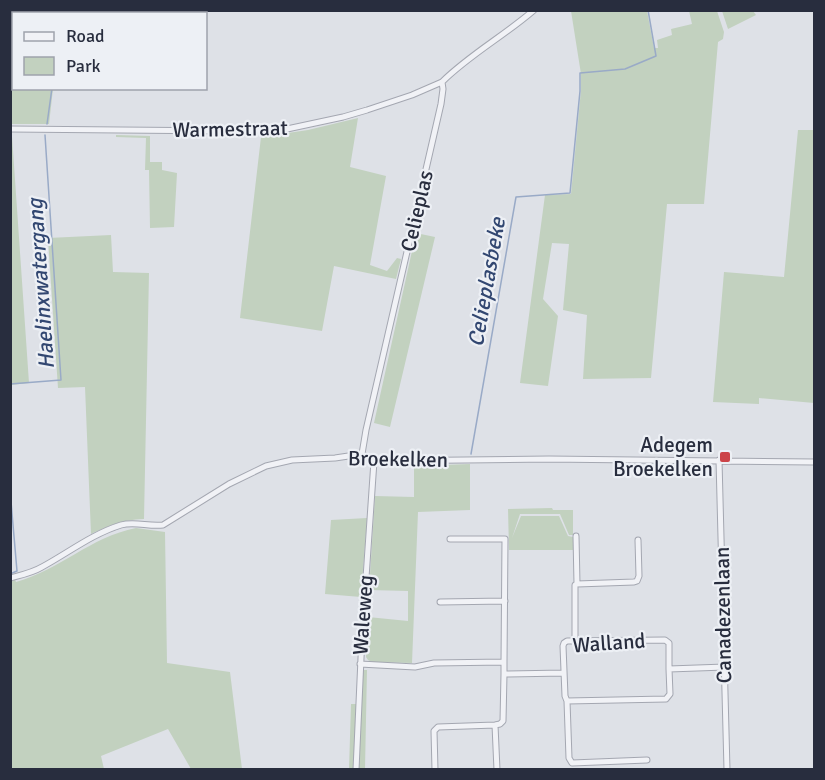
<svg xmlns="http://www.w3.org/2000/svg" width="825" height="780" font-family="Signika,sans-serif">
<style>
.green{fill:#c2d1bf}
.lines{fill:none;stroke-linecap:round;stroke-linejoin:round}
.stream{stroke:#99aac7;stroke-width:1.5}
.minor-casing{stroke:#a4a7b1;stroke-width:7}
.minor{stroke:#f1f2f6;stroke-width:5}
.poi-dot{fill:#cc4449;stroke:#edf0f5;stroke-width:2}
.labels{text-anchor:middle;stroke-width:4.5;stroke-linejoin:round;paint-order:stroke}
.street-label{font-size:21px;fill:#282d3e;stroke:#edf0f5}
.poi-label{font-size:21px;fill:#282d3e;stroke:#edf0f5;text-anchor:end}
.water-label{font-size:22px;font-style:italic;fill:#324771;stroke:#edf0f5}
</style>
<rect width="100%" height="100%" fill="#dee1e7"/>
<path class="green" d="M 10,11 L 62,11 L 62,13 L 14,14 L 14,88 L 53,89 L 49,124 L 11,124 Z
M 571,11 L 647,11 L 654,48 L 658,48 L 657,40 L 672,35 L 671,29 L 692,24 L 689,11 L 717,11 L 724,32 L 723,39 L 718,42 L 704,204 L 667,204 L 651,378 L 583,379 L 587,315 L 563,310 L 569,244 L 552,243 L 543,299 L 558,316 L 548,386 L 520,383 L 545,195 L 571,194 L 581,90 L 581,74 Z
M 722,11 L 753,11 L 756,15 L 728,29 Z
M 358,118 L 350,167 L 386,176 L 370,265 L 387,271 L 397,258 L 401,259 L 396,279 L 334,266 L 322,331 L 240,318 L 261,137 L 308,130 Z
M 798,130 L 814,130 L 814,403 L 759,398 L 759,404 L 713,402 L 724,272 L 784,277 Z
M 116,135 L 150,136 L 150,162 L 162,162 L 162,170 L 177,173 L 174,227 L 150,228 L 149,170 L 145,170 L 146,138 L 116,137 Z
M 10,136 L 12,136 L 29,383 L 11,385 Z
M 416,233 L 435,237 L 390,427 L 374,423 Z
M 111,235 L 113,272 L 149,273 L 144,519 C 121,520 111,525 91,534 L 85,387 L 58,388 L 48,238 Z
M 470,464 L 470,510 L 418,512 L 412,663 L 372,662 L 368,660 L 366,657 L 368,617 L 408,621 L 408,591 L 369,590 L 375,496 L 414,497 L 414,466 Z
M 552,508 L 553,510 L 573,510 L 573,535 L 569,535 L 560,514 L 520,514 L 512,538 L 521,516 L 559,516 L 568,536 L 573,537 L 573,550 L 509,550 L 508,509 Z
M 367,518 L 361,597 L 325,594 L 331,520 Z
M 136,528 L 165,532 L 167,663 L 230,672 L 242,769 L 191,769 L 168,729 L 101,756 L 104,769 L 11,769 L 10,569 L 16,582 C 60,570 90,537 136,528 Z
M 363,670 L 367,670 L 365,769 L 349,770 L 351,704 L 361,704 Z"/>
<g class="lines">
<path class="stream" d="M 60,14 L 61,10
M 47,124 L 52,88
M 10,384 L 61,380 L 45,135
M 471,454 L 516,197 L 570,193 L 580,91 L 580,73 L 625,69 L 656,56 L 648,10
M 10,490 L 17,571 L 10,574"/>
<g class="minor-casing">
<path id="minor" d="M 10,129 L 231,131 L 287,129 L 343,117 L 367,110 L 412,95 L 442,82
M 362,454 L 366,430 L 441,104 L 443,89 L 442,82 C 469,55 504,36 534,10
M 719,460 L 727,770
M 576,536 L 577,584
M 450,539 L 505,539 L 504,662
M 10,578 C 21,575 32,573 42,567 C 68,553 92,534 121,525 C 135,521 149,527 163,525 L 229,484 L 266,466 L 292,460 L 335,458 L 362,454 L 374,461 L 549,459 L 814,462
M 440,602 L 505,601
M 575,641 L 575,585 L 577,584 L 634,582 L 637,581 L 639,576 L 638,540
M 360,664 L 415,667 L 434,663 L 504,662 L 504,674 L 564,673
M 669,669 L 670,694 L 666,699 L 567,701 L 565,696 L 563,646 L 564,643 L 567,641 L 665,640 L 669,643 L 669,669 L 725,667
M 567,701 L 569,758 L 572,763 L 647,760
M 495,725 L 497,770
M 356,770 L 362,636 L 374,461
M 435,770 L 434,731 L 438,727 L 495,725 L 500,724 L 503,721 L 504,674"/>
</g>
<use href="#minor" class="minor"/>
</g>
<rect class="poi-dot" x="719" y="451" width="12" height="12" rx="3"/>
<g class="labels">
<g class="street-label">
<text transform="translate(230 129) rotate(-1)" y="7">Warmestraat</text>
<text transform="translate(417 211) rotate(-77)" y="7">Celieplas</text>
<text transform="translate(398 459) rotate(1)" y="7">Broekelken</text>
<text transform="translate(363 615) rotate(-86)" y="7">Waleweg</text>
<text transform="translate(723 615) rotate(-91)" y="7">Canadezenlaan</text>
<text transform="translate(609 643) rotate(-4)" y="7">Walland</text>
</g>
<g class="poi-label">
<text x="713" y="452">Adegem<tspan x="713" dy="24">Broekelken</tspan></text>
</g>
<g class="water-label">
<text transform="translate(486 282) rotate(-80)" y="8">Celieplasbeke</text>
<text transform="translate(40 284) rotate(-94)" y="8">Haelinxwatergang</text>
</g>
</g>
<rect width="825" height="780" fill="none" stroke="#282d3e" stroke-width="24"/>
<rect x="12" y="12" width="195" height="78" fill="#edf0f5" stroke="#9ea2ac" stroke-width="1.5"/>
<rect x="24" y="32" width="30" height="9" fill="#f1f2f6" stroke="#9ea2ac" stroke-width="1.5"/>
<text x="66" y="42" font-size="18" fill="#282d3e">Road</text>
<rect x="24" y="57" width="30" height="18" fill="#c2d1bf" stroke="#9ea2ac" stroke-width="1.5"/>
<text x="66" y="72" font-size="18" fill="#282d3e">Park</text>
</svg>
